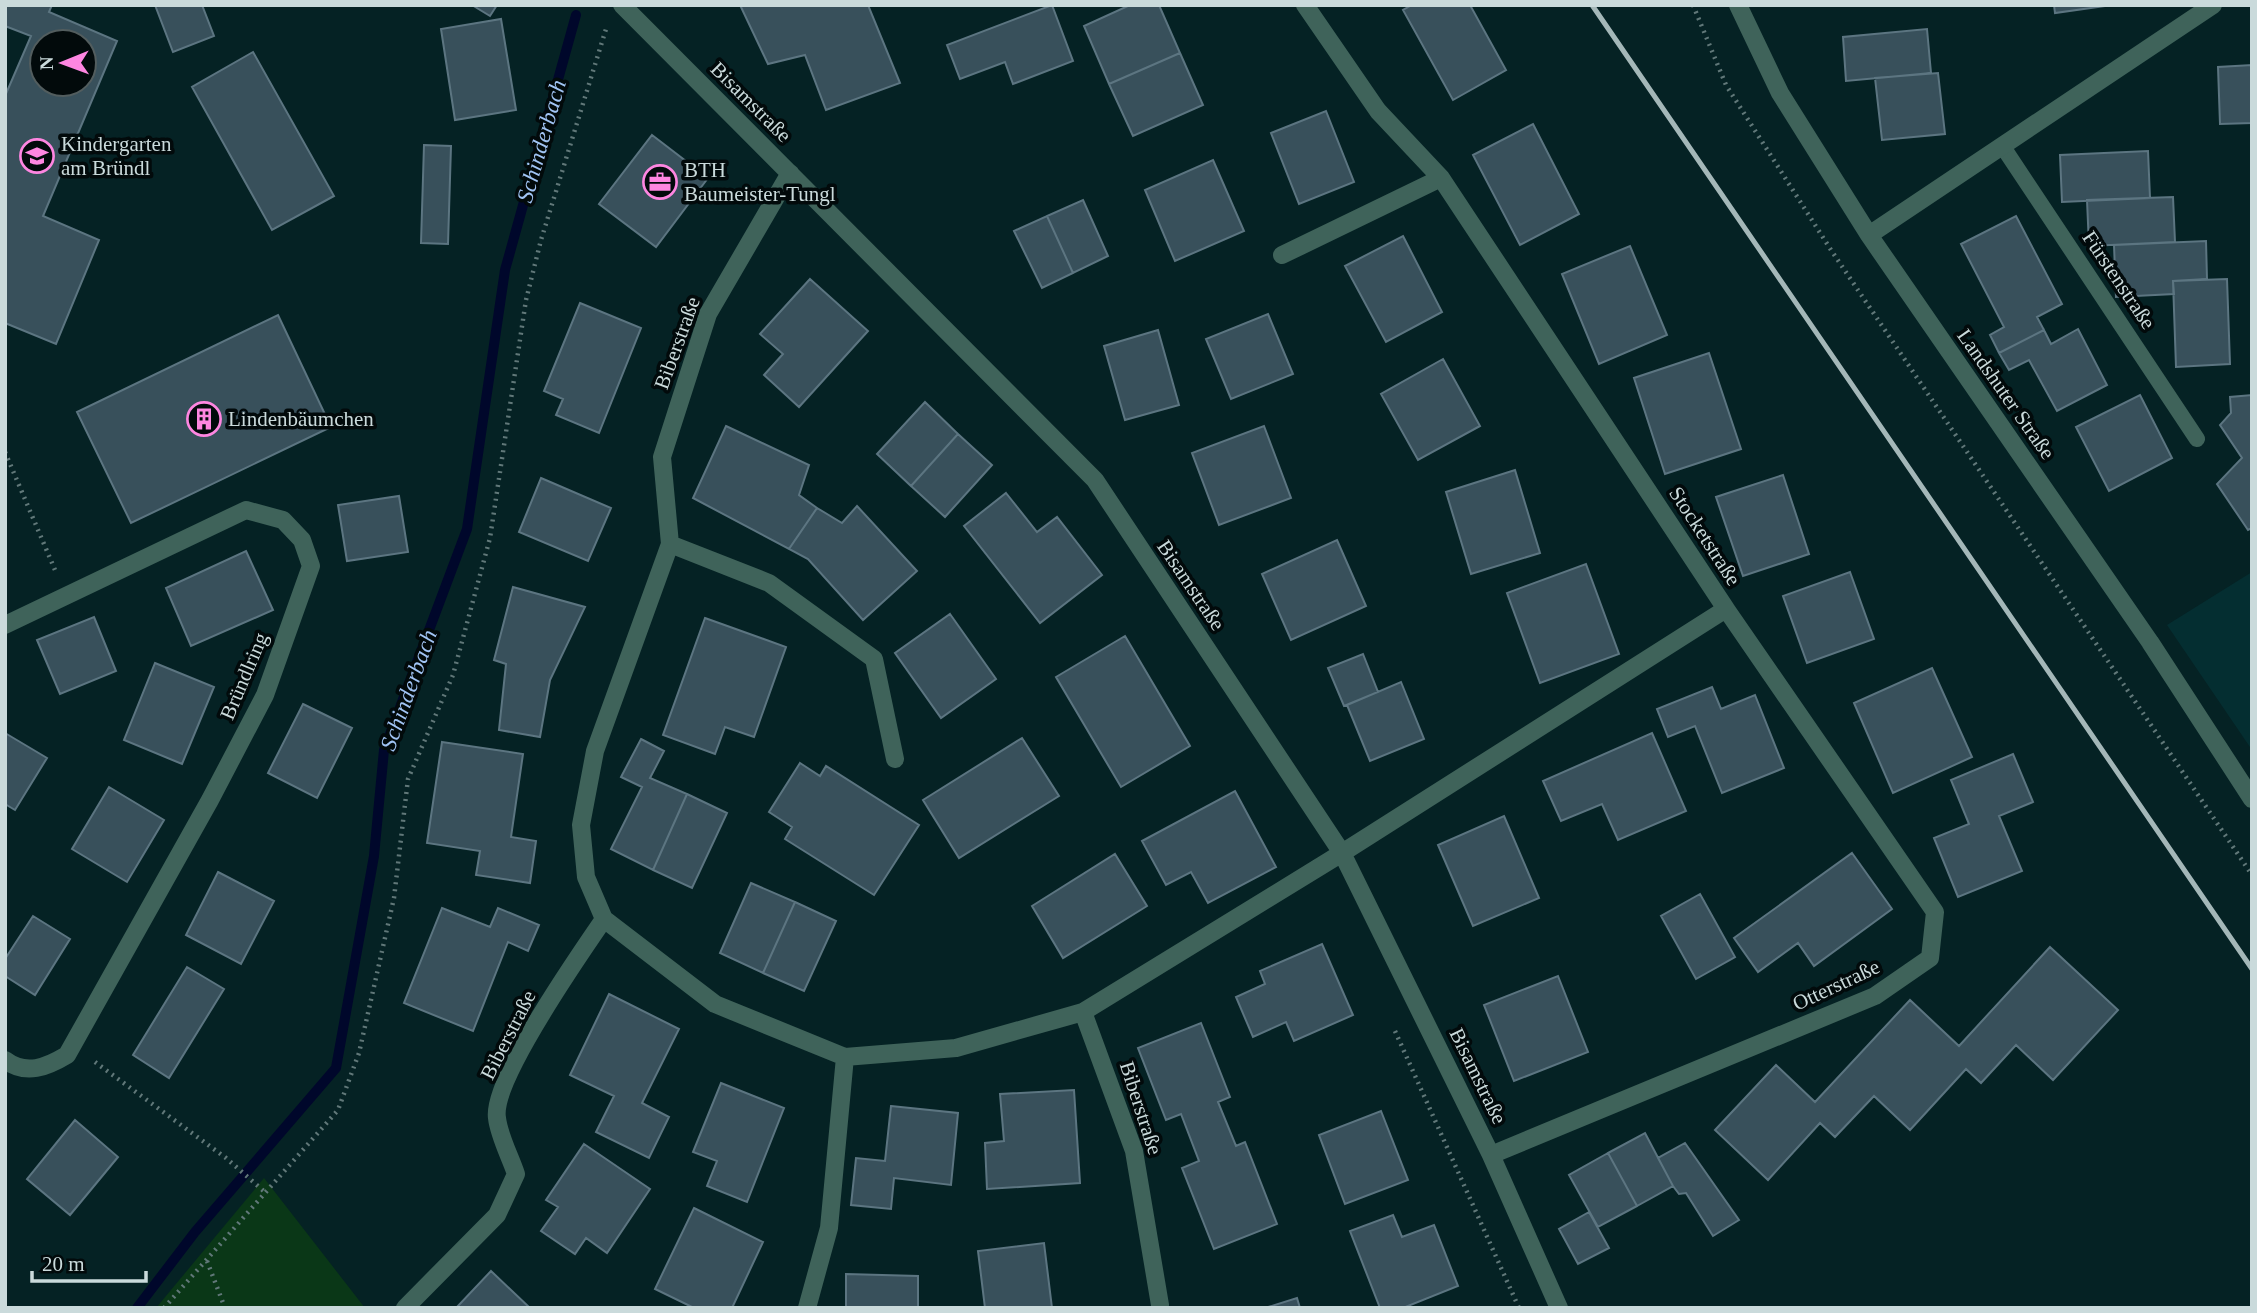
<svg xmlns="http://www.w3.org/2000/svg" width="2257" height="1313" font-family="'Times New Roman',serif">
<style>
.built{fill:#042e31}
.green{fill:#0a3717}
.lines{fill:none;stroke-linecap:round;stroke-linejoin:round}
.stream{stroke:#00072b;stroke-width:10}
.building{fill:#38505b;stroke:#5c7581;stroke-width:2;fill-rule:evenodd}
.path{stroke:#617879;stroke-width:4.5;stroke-dasharray:2 5;stroke-linecap:butt}
.lane{stroke:#3f635a;stroke-width:16}
.street{stroke:#3f635a;stroke-width:18}
.rail{stroke:#a4b7b8;stroke-width:5}
.labels{text-anchor:middle;stroke-width:7;stroke-linejoin:round;paint-order:stroke}
.street-label{font-size:21px;fill:#cadadb;stroke:#020a0b}
.poi-label{font-size:21px;fill:#cadadb;stroke:#020a0b;text-anchor:start}
.water-label{font-size:23px;font-style:italic;fill:#a1c4f4;stroke:#020a0b}
</style>
<rect width="100%" height="100%" fill="#052224"/>
<path class="built" d="M 2252,572 L 2252,750 L 2167,625 Z"/>
<path class="green" d="M 264,1178 L 365,1308 L 156,1308 Z"/>
<g class="lines">
<path class="stream" d="M 137,1308 L 195,1232 L 336,1068 L 374,856 L 384,750 L 467,529 L 505,270 L 576,15"/>
</g>
<path class="building" d="M 5,5 L 52,5 L 49,12 L 117,41 L 43,216 L 99,240 L 56,344 L 5,323 L 5,96 L 31,36 L 5,26 ZM 42,42 L 84,42 L 84,84 L 42,84 Z
M 155,5 L 202,5 L 214,36 L 173,52 Z
M 472,5 L 497,5 L 490,16 Z
M 740,5 L 868,5 L 900,83 L 826,110 L 805,55 L 768,64 Z
M 1052,5 L 1073,61 L 1013,84 L 1005,62 L 960,79 L 947,45 Z
M 1130,5 L 1159,5 L 1180,53 L 1109,84 L 1084,26 Z
M 1412,5 L 1470,5 L 1506,70 L 1453,100 L 1403,10 Z
M 2054,5 L 2112,5 L 2055,13 Z
M 501,19 L 516,110 L 455,120 L 441,29 Z
M 1927,29 L 1931,73 L 1846,81 L 1843,37 Z
M 253,52 L 334,196 L 272,230 L 192,87 Z
M 1180,53 L 1203,105 L 1133,136 L 1109,84 Z
M 2252,65 L 2252,123 L 2220,124 L 2218,67 Z
M 1938,73 L 1945,134 L 1882,140 L 1875,78 Z
M 1326,111 L 1354,182 L 1299,204 L 1271,133 Z
M 1533,124 L 1579,214 L 1520,245 L 1473,155 Z
M 652,135 L 708,178 L 656,247 L 599,204 Z
M 424,145 L 451,146 L 448,244 L 421,243 Z
M 2148,151 L 2150,198 L 2062,202 L 2060,155 Z
M 1213,160 L 1244,231 L 1175,261 L 1145,190 Z
M 2173,197 L 2175,242 L 2089,246 L 2087,200 Z
M 1083,200 L 1108,256 L 1073,273 L 1047,216 Z
M 1047,216 L 1073,273 L 1042,288 L 1014,231 Z
M 2016,216 L 2062,304 L 2037,317 L 2044,330 L 1999,353 L 1990,335 L 2004,327 L 1961,244 Z
M 1403,236 L 1442,312 L 1386,342 L 1345,266 Z
M 2206,241 L 2207,279 L 2173,281 L 2174,294 L 2116,297 L 2114,245 Z
M 1630,246 L 1667,335 L 1599,364 L 1562,274 Z
M 810,279 L 868,331 L 799,407 L 764,375 L 783,354 L 760,334 Z
M 2227,279 L 2230,364 L 2176,367 L 2173,281 Z
M 580,303 L 641,328 L 599,433 L 556,415 L 563,399 L 544,391 Z
M 1268,314 L 1293,374 L 1231,399 L 1206,339 Z
M 278,315 L 331,427 L 131,523 L 77,412 Z
M 2078,329 L 2107,385 L 2057,411 L 2029,360 L 2009,370 L 1999,353 L 2044,330 L 2051,344 Z
M 1158,330 L 1179,405 L 1125,420 L 1104,346 Z
M 1709,353 L 1741,449 L 1665,474 L 1634,378 Z
M 1443,359 L 1480,426 L 1418,460 L 1381,394 Z
M 2140,395 L 2172,458 L 2109,491 L 2076,427 Z
M 2252,395 L 2252,528 L 2248,530 L 2217,484 L 2242,458 L 2220,425 L 2231,413 L 2230,397 Z
M 925,402 L 958,434 L 911,486 L 877,454 Z
M 726,426 L 809,465 L 799,495 L 817,508 L 789,549 L 693,498 Z
M 1264,426 L 1291,498 L 1219,525 L 1192,453 Z
M 958,434 L 992,465 L 945,517 L 911,486 Z
M 1515,470 L 1540,553 L 1471,574 L 1446,492 Z
M 1783,475 L 1809,554 L 1743,576 L 1716,497 Z
M 541,478 L 611,508 L 588,561 L 519,532 Z
M 1006,493 L 1037,532 L 1057,517 L 1102,575 L 1040,623 L 964,526 Z
M 399,496 L 408,552 L 347,561 L 338,505 Z
M 857,506 L 917,571 L 863,620 L 808,559 L 789,549 L 817,508 L 842,523 Z
M 1337,540 L 1366,606 L 1291,640 L 1262,574 Z
M 246,551 L 273,610 L 191,646 L 166,588 Z
M 1586,564 L 1619,654 L 1540,683 L 1507,593 Z
M 1850,572 L 1874,639 L 1807,663 L 1783,596 Z
M 513,587 L 585,607 L 550,680 L 540,737 L 499,730 L 506,664 L 494,660 Z
M 950,614 L 996,679 L 941,718 L 895,653 Z
M 94,617 L 116,671 L 60,694 L 37,640 Z
M 705,618 L 786,647 L 754,737 L 725,727 L 715,754 L 663,735 Z
M 1125,636 L 1190,746 L 1121,787 L 1056,677 Z
M 1363,654 L 1378,692 L 1344,706 L 1328,668 Z
M 155,663 L 214,687 L 182,764 L 124,740 Z
M 1932,668 L 1972,757 L 1893,793 L 1854,703 Z
M 1401,682 L 1424,739 L 1370,761 L 1347,705 Z
M 1712,687 L 1721,709 L 1755,695 L 1784,768 L 1722,793 L 1695,726 L 1668,737 L 1657,709 Z
M 303,704 L 352,728 L 317,798 L 268,773 Z
M 5,733 L 47,758 L 15,810 L 5,804 Z
M 1652,733 L 1686,811 L 1618,840 L 1602,804 L 1561,821 L 1543,781 Z
M 1022,738 L 1059,796 L 959,858 L 923,800 Z
M 641,739 L 664,751 L 650,778 L 687,794 L 653,870 L 611,849 L 642,787 L 621,777 Z
M 442,742 L 523,754 L 511,837 L 536,841 L 530,883 L 476,875 L 480,851 L 427,843 Z
M 2013,754 L 2033,802 L 1999,816 L 2022,871 L 1958,897 L 1934,838 L 1969,824 L 1951,780 Z
M 800,763 L 820,776 L 826,766 L 919,825 L 874,895 L 785,839 L 792,827 L 769,812 Z
M 109,787 L 164,820 L 127,882 L 72,849 Z
M 1235,791 L 1276,867 L 1208,903 L 1191,872 L 1166,885 L 1142,841 Z
M 687,794 L 727,813 L 692,888 L 653,870 Z
M 1504,816 L 1539,898 L 1473,926 L 1438,845 Z
M 1852,853 L 1892,909 L 1814,966 L 1798,943 L 1758,972 L 1734,938 Z
M 1115,854 L 1147,906 L 1063,958 L 1032,906 Z
M 218,872 L 274,901 L 241,964 L 186,935 Z
M 751,883 L 795,902 L 763,973 L 720,953 Z
M 1700,894 L 1735,957 L 1696,979 L 1661,916 Z
M 795,902 L 836,921 L 804,991 L 763,973 Z
M 442,908 L 490,927 L 498,908 L 539,925 L 528,951 L 508,942 L 473,1031 L 404,1003 Z
M 33,916 L 70,939 L 35,995 L 5,976 L 5,959 Z
M 1322,944 L 1353,1015 L 1294,1041 L 1286,1022 L 1253,1037 L 1236,997 L 1265,984 L 1260,971 Z
M 2050,947 L 2118,1010 L 2053,1080 L 2016,1045 L 1981,1083 L 1966,1069 L 1910,1130 L 1874,1096 L 1835,1137 L 1820,1123 L 1768,1180 L 1715,1130 L 1776,1065 L 1815,1102 L 1910,1000 L 1959,1046 Z
M 187,967 L 224,989 L 169,1078 L 133,1055 Z
M 1558,976 L 1588,1052 L 1514,1081 L 1484,1005 Z
M 609,994 L 679,1029 L 642,1103 L 669,1117 L 649,1158 L 596,1132 L 614,1096 L 570,1075 Z
M 1201,1023 L 1230,1097 L 1218,1102 L 1236,1146 L 1245,1142 L 1277,1224 L 1214,1249 L 1182,1168 L 1199,1161 L 1181,1114 L 1166,1120 L 1138,1048 Z
M 721,1083 L 784,1108 L 747,1202 L 707,1186 L 717,1161 L 693,1152 Z
M 1074,1090 L 1080,1183 L 987,1189 L 985,1143 L 1004,1141 L 1000,1094 Z
M 891,1106 L 958,1113 L 951,1185 L 894,1178 L 891,1209 L 851,1205 L 856,1158 L 885,1161 Z
M 1381,1111 L 1408,1180 L 1345,1204 L 1319,1135 Z
M 75,1120 L 118,1157 L 70,1215 L 27,1179 Z
M 1645,1133 L 1673,1186 L 1637,1206 L 1608,1153 Z
M 1685,1143 L 1739,1220 L 1713,1236 L 1686,1193 L 1679,1194 L 1673,1186 L 1658,1158 Z
M 584,1144 L 650,1189 L 607,1253 L 586,1238 L 575,1254 L 541,1231 L 558,1207 L 546,1200 Z
M 1608,1153 L 1637,1206 L 1598,1227 L 1569,1175 Z
M 694,1208 L 763,1242 L 732,1308 L 694,1308 L 655,1289 Z
M 1589,1212 L 1609,1248 L 1578,1264 L 1559,1229 Z
M 1393,1215 L 1402,1237 L 1434,1225 L 1458,1286 L 1403,1308 L 1380,1308 L 1350,1231 Z
M 1044,1243 L 1052,1308 L 985,1308 L 978,1251 Z
M 491,1271 L 530,1308 L 456,1308 Z
M 846,1274 L 918,1276 L 918,1308 L 846,1308 Z
M 1297,1298 L 1300,1308 L 1265,1308 Z"/>
<g class="lines">
<path class="path" d="M 1693,5 L 1726,85 L 1831,250 L 2252,875
M 5,452 L 55,570
M 1395,1031 L 1519,1308
M 95,1062 L 226,1158 L 267,1194
M 207,1261 L 225,1308
M 164,1308 L 338,1110 L 359,1053 L 394,898 L 408,779 L 453,675 L 490,538 L 526,300 L 541,240 L 606,29"/>
<path class="lane" d="M 2003,147 L 2197,439"/>
<path class="street" d="M 622,5 L 1095,480 L 1342,853 L 1491,1155 L 1559,1308
M 1738,5 L 1780,93 L 1869,235 L 2150,642 L 2252,799
M 790,173 L 708,314 L 662,457 L 670,544 L 595,751 L 581,825 L 586,877 L 604,919 L 715,1004 L 845,1057 L 956,1048 L 1083,1012 L 1342,853 L 1726,609 L 1441,178 L 1378,111 L 1305,5
M 1869,235 L 2213,5
M 1282,255 L 1441,178
M 670,544 L 769,583 L 874,659 L 895,759
M 5,625 L 246,510 L 283,520 L 302,540 L 311,566 L 265,695 L 210,800 L 67,1055 C 47,1067 26,1076 5,1060
M 1083,1012 L 1134,1151 L 1160,1305
M 1491,1155 L 1875,996 L 1930,958 L 1935,912 L 1726,609
M 405,1308 L 497,1215 L 516,1174 C 510,1156 499,1136 497,1118 C 491,1081 580,954 604,919
M 807,1308 L 829,1228 L 845,1057"/>
<path class="rail" d="M 1592,5 L 2252,969"/>
</g>
<defs>
<g id="school-ring" transform="scale(1.75)"><circle r="9.5" fill="#020a0b" stroke="#fe86e1" stroke-width="1.5"/><path d="M0-5L7-2L0 1L-7-2ZM-4 1L0 2.5L4 1V4Q0 6-4 4Z" fill="#fe86e1"/></g>
<g id="office-ring" transform="scale(1.75)"><circle r="9.5" fill="#020a0b" stroke="#fe86e1" stroke-width="1.5"/><path d="M-6-3h4V-5.5h4V-3h4V5H-6ZM-1-4.5V-3h2v-1.5ZM-6 0V1H6V0Z" fill="#fe86e1"/></g>
<g id="building-ring" transform="scale(1.75)"><circle r="9.5" fill="#020a0b" stroke="#fe86e1" stroke-width="1.5"/><path d="M-4-6H4V6H1V3H-1V6H-4ZM-2.5-4.3h1.7v1.8h-1.7ZM.8-4.3h1.7v1.8H.8ZM-2.5-1h1.7V.8h-1.7ZM.8-1h1.7V.8H.8Z" fill="#fe86e1"/></g>
</defs>
<g fill-rule="evenodd">
<use href="#school-ring" x="37" y="156"/>
<use href="#office-ring" x="660" y="182"/>
<use href="#building-ring" x="204" y="419"/>
</g>
<g class="labels">
<g class="street-label">
<text transform="translate(751 102) rotate(45)" y="7">Bisamstraße</text>
<text transform="translate(2119 280) rotate(56)" y="7">Fürstenstraße</text>
<text transform="translate(677 343) rotate(-70)" y="7">Biberstraße</text>
<text transform="translate(2006 394) rotate(55)" y="7">Landshuter Straße</text>
<text transform="translate(1705 536) rotate(57)" y="7">Stocketstraße</text>
<text transform="translate(1191 585) rotate(56)" y="7">Bisamstraße</text>
<text transform="translate(244 676) rotate(-67)" y="7">Bründlring</text>
<text transform="translate(1836 985) rotate(-25)" y="7">Otterstraße</text>
<text transform="translate(508 1035) rotate(-63)" y="7">Biberstraße</text>
<text transform="translate(1478 1076) rotate(64)" y="7">Bisamstraße</text>
<text transform="translate(1141 1108) rotate(72)" y="7">Biberstraße</text>
</g>
<g class="poi-label">
<text x="61" y="151">Kindergarten<tspan x="61" dy="24">am Bründl</tspan></text>
<text x="684" y="177">BTH<tspan x="684" dy="24">Baumeister-Tungl</tspan></text>
<text x="228" y="426">Lindenbäumchen</text>
</g>
<g class="water-label">
<text transform="translate(541 141) rotate(-74)" y="8">Schinderbach</text>
<text transform="translate(408 690) rotate(-70)" y="8">Schinderbach</text>
</g>
</g>
<rect width="2257" height="1313" fill="none" stroke="#cadadb" stroke-width="14"/>
<g transform="translate(63 63) rotate(269)"><circle r="33" fill="#020a0b" stroke="#525d5e" stroke-width="2"/>
<path d="M0-5L12 26L0 18L-12 26Z" fill="#fe86e1"/>
<text y="-10" font-size="19" font-weight="bold" text-anchor="middle" fill="#cadadb">N</text>
</g>
<path d="M32 1271v10h114v-10" fill="none" stroke="#cadadb" stroke-width="3.5"/>
<text x="42" y="1271" font-size="21" fill="#cadadb" stroke="#020a0b" stroke-width="5" paint-order="stroke">20 m</text>
</svg>
